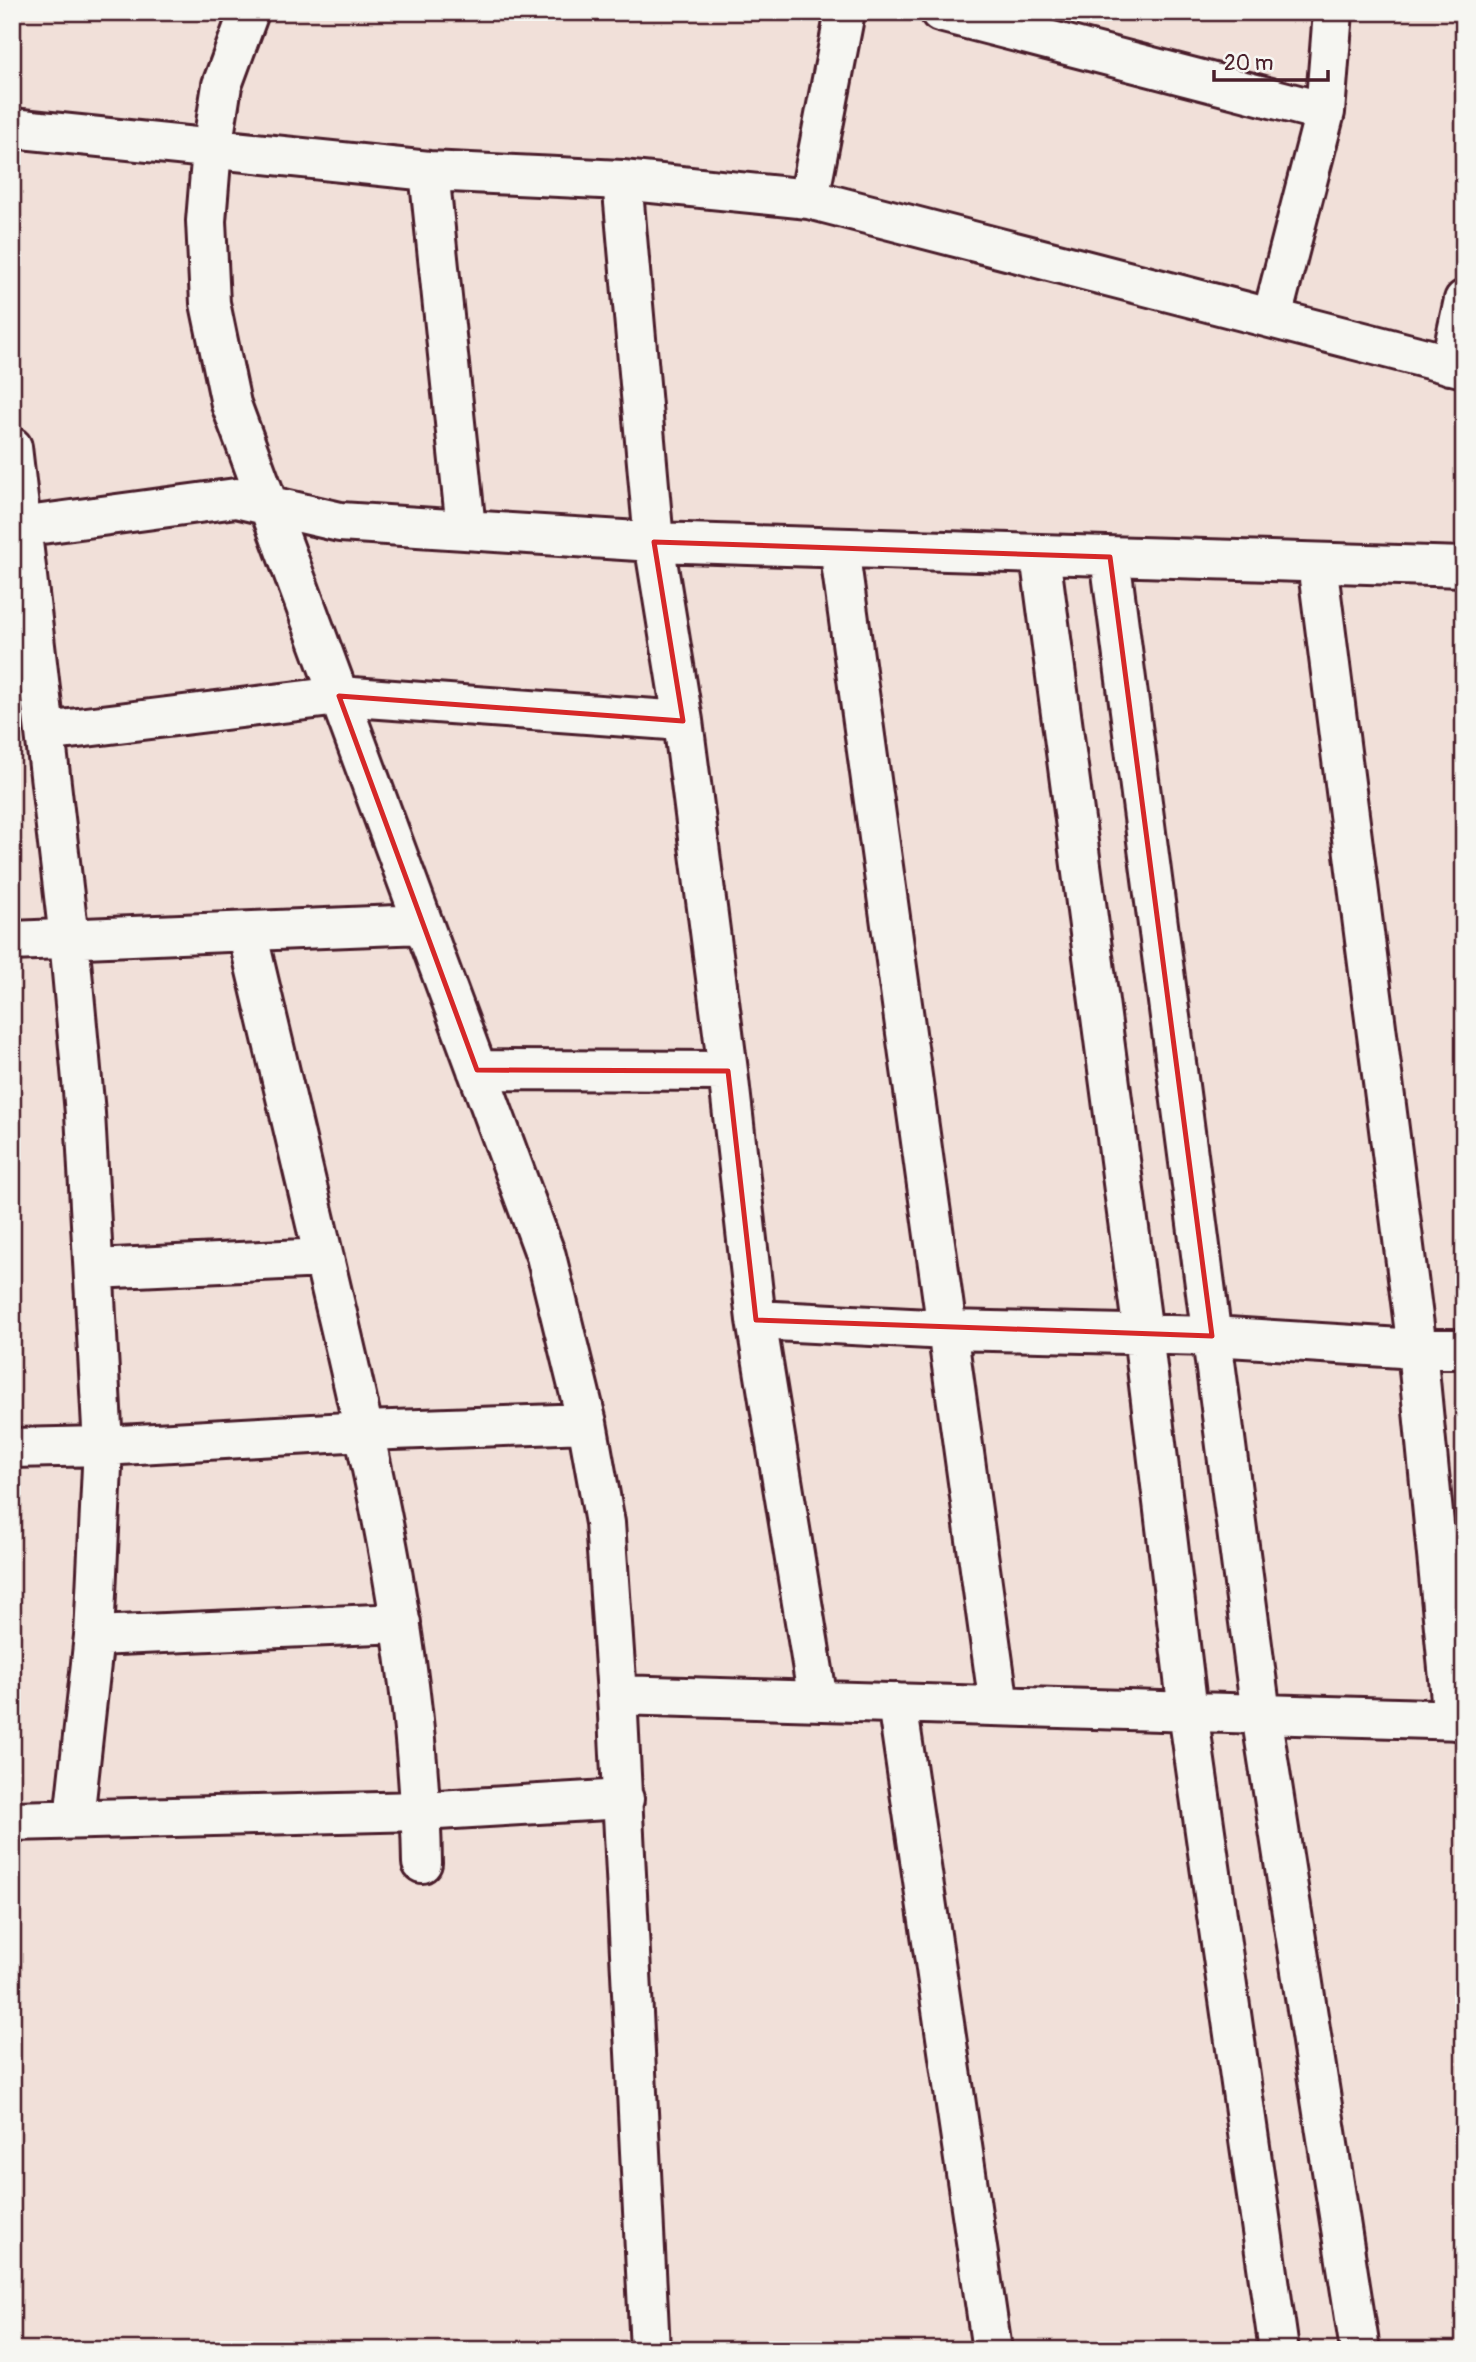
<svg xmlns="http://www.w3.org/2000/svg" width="1476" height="2362" font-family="Pangolin,sans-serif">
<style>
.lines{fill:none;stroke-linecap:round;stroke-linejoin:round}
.street-casing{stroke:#4a1f2b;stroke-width:44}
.street{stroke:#f6f6f2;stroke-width:38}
.marked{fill:none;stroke:#d62828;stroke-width:5;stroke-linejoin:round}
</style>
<rect width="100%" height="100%" fill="#f1e0d9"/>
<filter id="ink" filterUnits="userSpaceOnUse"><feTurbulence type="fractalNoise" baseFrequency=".0143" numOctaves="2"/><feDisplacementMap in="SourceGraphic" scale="14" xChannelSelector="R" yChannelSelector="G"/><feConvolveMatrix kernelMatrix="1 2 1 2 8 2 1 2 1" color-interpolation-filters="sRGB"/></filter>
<g filter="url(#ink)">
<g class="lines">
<g class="street-casing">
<path id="street" d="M 249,12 L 222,85 L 212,149 L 206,221 L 210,303 L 231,404 L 546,1256 L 587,1423 L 605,1523 L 617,1695 L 650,2350
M 940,12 L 1325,112
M 12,128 L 429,171 L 622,180 L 809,199 L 1464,368
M 429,171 L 466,529
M 622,180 L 654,542 L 683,721 L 728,1071 L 756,1320 L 818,1701
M 809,199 L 845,12
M 1272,317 L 1325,112 L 1333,12
M 1450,365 L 1464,300
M 12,447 L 69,939 L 85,1113 L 103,1446 L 94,1636 L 74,1819
M 12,528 L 236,498 L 340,522 L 654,542 L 1464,567
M 839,548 L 999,1706
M 1040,555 L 1143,1334 L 1188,1712 L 1279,2350
M 1110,557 L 1261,1714 L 1360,2350
M 1317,563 L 1417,1349 L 1453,1720
M 45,732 L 339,696 L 683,721
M 247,932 C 275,1050 303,1169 331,1288 C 376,1476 419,1669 422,1863
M 12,941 L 422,924
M 477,1070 L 728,1071
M 94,1269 L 324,1258
M 756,1320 L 948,1330 L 1212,1336 L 1417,1349 L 1464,1349
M 12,1448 L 103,1446 L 365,1431 L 587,1423
M 94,1636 L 401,1623
M 617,1695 L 1464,1720
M 897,1703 L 992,2350
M 12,1821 L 421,1811 L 624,1799"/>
</g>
<use href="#street" class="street"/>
</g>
</g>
<path class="marked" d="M 654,542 L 1110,557 L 1212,1336 L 756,1320 L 728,1071 L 477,1070 L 339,696 L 683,721 Z"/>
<rect width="1476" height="2362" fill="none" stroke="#f6f6f2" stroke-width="42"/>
<rect x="21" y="21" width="1434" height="2320" fill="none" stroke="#4a1f2b" stroke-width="2.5" filter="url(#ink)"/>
<path d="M1214 70v10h114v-10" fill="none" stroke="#4a1f2b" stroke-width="3.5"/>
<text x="1224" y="70" font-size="21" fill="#4a1f2b" stroke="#f6f6f2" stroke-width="5" paint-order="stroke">20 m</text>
</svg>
